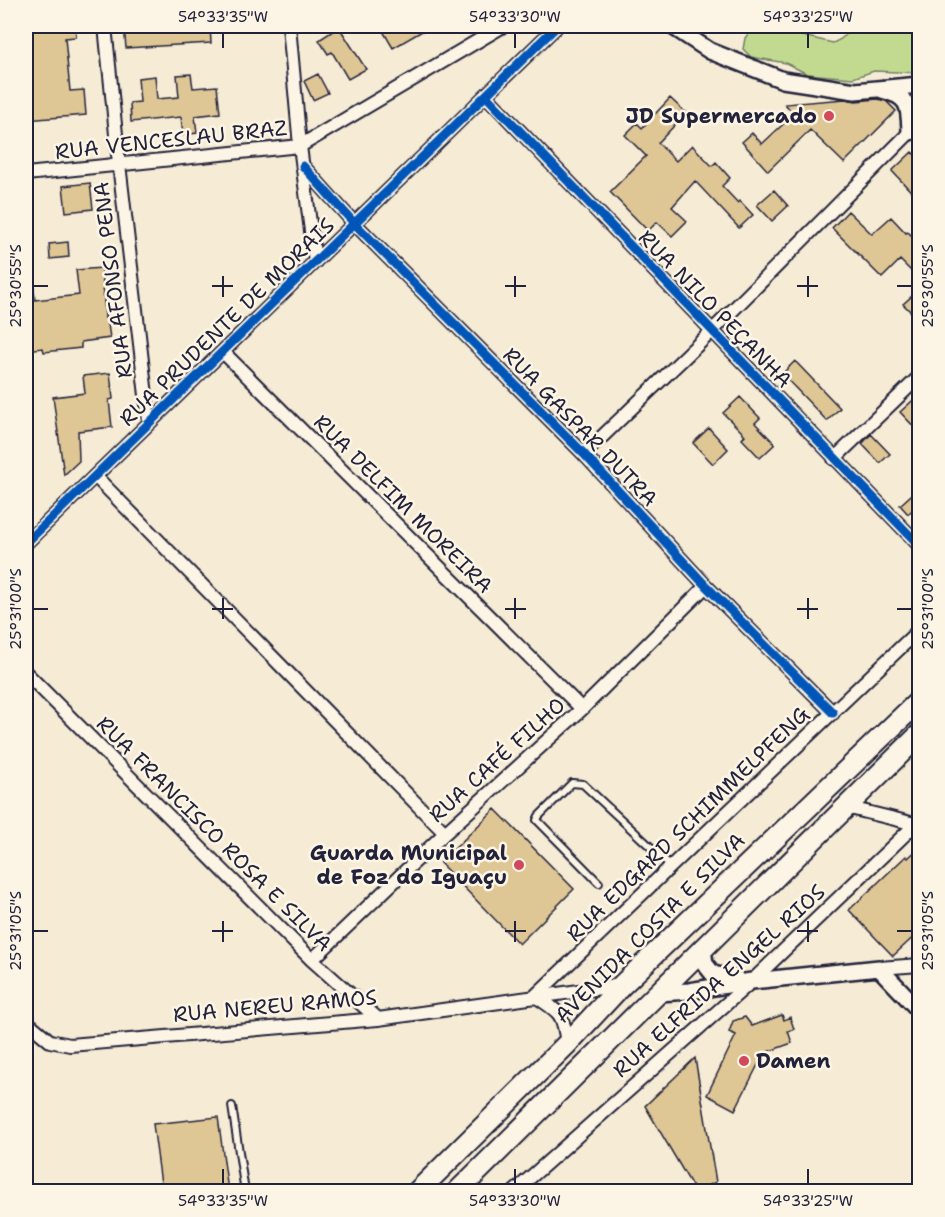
<svg xmlns="http://www.w3.org/2000/svg" width="945" height="1217" font-family="'Shantell Sans',sans-serif">
<style>
.green{fill:#c2da90;stroke:#727e66;stroke-width:1.5}
.building{fill:#dfc695;stroke:#22223b;stroke-width:1.5}
.lines{fill:none;stroke-linecap:round;stroke-linejoin:round}
.service-casing{stroke:#22223b;stroke-width:10}
.minor-casing{stroke:#22223b;stroke-width:16}
.tertiary-casing{stroke:#22223b;stroke-width:20}
.primary-casing{stroke:#22223b;stroke-width:24}
.service{stroke:#fcf5e5;stroke-width:6}
.minor{stroke:#fcf5e5;stroke-width:12}
.tertiary{stroke:#fcf5e5;stroke-width:15}
.primary{stroke:#fcf5e5;stroke-width:20}
.cycleway-casing{stroke:#fcf5e5;stroke-width:13}
.cycleway{stroke:#0057b8;stroke-width:9}
.ticks{fill:none;stroke:#22223b;stroke-width:2}
.poi-dot{fill:#d1495b;stroke:#fcf5e5;stroke-width:2}
.labels{text-anchor:middle;stroke-width:5;stroke-linejoin:round;paint-order:stroke}
.poi-label{font-size:21px;font-weight:bold;fill:#22223b;stroke:#fcf5e5;text-anchor:end}
.street-label{font-size:21px;fill:#22223b;stroke:#fcf5e5}
.neatline{fill:none;stroke:#22223b;stroke-width:2}
.ticks-label{font-size:15px;text-anchor:middle;fill:#22223b}
</style>
<rect width="100%" height="100%" fill="#f6ecd5"/>
<filter id="ink" filterUnits="userSpaceOnUse"><feTurbulence type="fractalNoise" baseFrequency=".0167" numOctaves="2"/><feDisplacementMap in="SourceGraphic" scale="12" xChannelSelector="R" yChannelSelector="G"/><feConvolveMatrix kernelMatrix="1 2 1 2 8 2 1 2 1" color-interpolation-filters="sRGB"/></filter>
<g filter="url(#ink)">
<path class="green" d="M 754,26 L 774,26 L 794,34 L 833,43 L 841,39 L 852,28 L 852,26 L 919,26 L 919,73 L 874,71 L 853,78 L 807,74 L 786,63 L 751,57 L 743,49 L 745,38 Z"/>
<path class="building" d="M 28,26 L 75,26 L 76,37 L 65,38 L 70,91 L 84,90 L 86,115 L 26,120 L 26,60 L 28,60 L 26,37 L 29,36 Z
M 124,26 L 210,26 L 211,43 L 126,48 Z
M 380,26 L 431,26 L 393,48 Z
M 339,27 L 366,69 L 348,79 L 332,52 L 328,54 L 319,40 Z
M 191,74 L 193,88 L 217,86 L 220,113 L 195,116 L 197,133 L 183,135 L 181,117 L 131,122 L 130,103 L 140,102 L 138,78 L 155,76 L 157,99 L 179,97 L 177,75 Z
M 318,74 L 328,93 L 313,100 L 304,81 Z
M 670,98 L 686,113 L 658,143 L 676,161 L 692,145 L 712,166 L 716,162 L 730,178 L 722,186 L 738,203 L 740,201 L 753,215 L 739,228 L 695,181 L 672,207 L 687,221 L 672,236 L 657,222 L 648,231 L 610,192 L 646,156 L 625,135 L 637,123 L 642,128 Z
M 845,99 L 856,101 L 878,99 L 886,101 L 896,111 L 844,163 L 810,130 L 768,171 L 742,142 L 752,133 L 762,144 L 794,114 L 785,104 Z
M 912,152 L 920,160 L 920,201 L 892,171 Z
M 90,183 L 93,209 L 66,212 L 63,186 Z
M 774,190 L 788,206 L 772,221 L 757,205 Z
M 848,211 L 872,234 L 891,217 L 906,233 L 908,232 L 920,244 L 920,280 L 900,260 L 882,278 L 832,228 Z
M 68,242 L 69,257 L 50,259 L 49,244 Z
M 102,268 L 105,318 L 107,317 L 110,338 L 81,342 L 81,348 L 44,352 L 43,348 L 26,350 L 26,279 L 33,279 L 35,300 L 79,295 L 76,270 Z
M 920,289 L 920,321 L 903,304 Z
M 795,361 L 840,408 L 827,421 L 782,374 Z
M 110,373 L 113,399 L 109,400 L 112,427 L 78,431 L 79,461 L 64,475 L 53,397 L 85,393 L 83,376 Z
M 920,394 L 920,433 L 900,412 Z
M 740,397 L 760,418 L 755,423 L 775,444 L 760,458 L 742,439 L 745,435 L 723,413 Z
M 709,428 L 728,449 L 713,464 L 693,443 Z
M 871,434 L 890,454 L 880,463 L 862,444 Z
M 920,487 L 920,503 L 908,514 L 900,505 Z
M 495,809 L 574,889 L 519,944 L 440,863 Z
M 920,847 L 920,931 L 893,956 L 849,910 L 906,856 L 908,858 Z
M 782,1015 L 784,1020 L 790,1017 L 794,1029 L 788,1031 L 792,1043 L 764,1053 L 735,1110 L 707,1095 L 736,1035 L 729,1032 L 733,1021 L 745,1017 L 752,1026 Z
M 695,1058 L 716,1182 L 695,1191 L 645,1106 Z
M 218,1117 L 228,1191 L 162,1191 L 153,1124 Z"/>
<g class="lines">
<g class="service-casing">
<path id="service" d="M 599,883 L 537,820 L 539,816 L 572,783 L 583,784 L 670,865
M 232,1106 L 245,1192"/>
</g>
<g class="minor-casing">
<path id="minor" d="M 105,26 L 119,164 L 149,421
M 289,26 L 300,146 L 315,262
M 486,96 L 920,546
M 303,166 L 354,223 L 584,454 L 706,586 L 833,713
M 26,174 L 300,146 L 503,26
M 223,352 L 582,709
M 584,454 L 712,331 L 920,122
M 834,459 L 920,376
M 95,476 L 445,833
M 26,543 L 557,26
M 26,673 L 312,960 L 378,1019
M 846,807 L 915,824
M 312,960 L 445,833 L 582,709 L 706,586
M 879,968 L 920,965
M 535,996 L 920,629
M 535,996 C 561,1013 563,1013 567,1044
M 26,1004 L 28,1024
M 26,1021 L 50,1041 L 70,1045 L 378,1019 L 622,985
M 514,1192 L 752,981 L 920,820"/>
</g>
<g class="tertiary-casing">
<path id="tertiary" d="M 672,26 L 710,51 L 783,80 L 855,91 L 920,85
M 882,90 C 910,97 909,106 910,132
M 703,949 L 705,964 L 713,974 L 737,979
M 659,993 L 689,991 L 752,981 L 879,968 L 920,1011"/>
</g>
<g class="primary-casing">
<path id="primary" d="M 417,1192 L 567,1044 L 622,985 L 920,700
M 457,1192 L 920,734"/>
</g>
<use href="#service" class="service"/>
<use href="#minor" class="minor"/>
<use href="#tertiary" class="tertiary"/>
<use href="#primary" class="primary"/>
<g class="cycleway-casing">
<path id="cycleway" d="M 486,96 L 920,546
M 303,166 L 354,223 L 584,454 L 706,586 L 833,713
M 26,543 L 557,26"/>
</g>
<use href="#cycleway" class="cycleway"/>
</g>
</g>
<path class="ticks" d="M 223,33 L 223,48M 515,33 L 515,48M 808,33 L 808,48M 223,276 L 223,297M 515,276 L 515,297M 808,276 L 808,297M 33,286 L 48,286M 212,286 L 233,286M 505,286 L 526,286M 797,286 L 818,286M 897,286 L 912,286M 223,598 L 223,619M 515,598 L 515,619M 808,598 L 808,619M 33,609 L 48,609M 212,609 L 233,609M 505,609 L 526,609M 797,609 L 818,609M 897,609 L 912,609M 223,921 L 223,942M 515,921 L 515,942M 808,921 L 808,942M 33,931 L 48,931M 212,931 L 233,931M 505,931 L 526,931M 797,931 L 818,931M 897,931 L 912,931M 223,1169 L 223,1184M 515,1169 L 515,1184M 808,1169 L 808,1184"/>
<g class="poi-dot">
<circle cx="829" cy="116" r="6"/>
<circle cx="519" cy="865" r="6"/>
<circle cx="744" cy="1061" r="6"/>
</g>
<g class="labels">
<g class="poi-label">
<text x="817" y="123">JD Supermercado</text>
<text x="507" y="860">Guarda Municipal<tspan x="507" dy="24">de Foz do Iguaçu</tspan></text>
<text x="756" y="1068" text-anchor="start">Damen</text>
</g>
<g class="street-label">
<text transform="translate(171 140) rotate(-6)" y="7">RUA VENCESLAU BRAZ</text>
<text transform="translate(113 280) rotate(-97)" y="7">RUA AFONSO PENA</text>
<text transform="translate(715 309) rotate(46)" y="7">RUA NILO PEÇANHA</text>
<text transform="translate(227 322) rotate(-44)" y="7">RUA PRUDENTE DE MORAIS</text>
<text transform="translate(580 427) rotate(46)" y="7">RUA GASPAR DUTRA</text>
<text transform="translate(403 504) rotate(45)" y="7">RUA DELFIM MOREIRA</text>
<text transform="translate(497 760) rotate(-42)" y="7">RUA CAFÉ FILHO</text>
<text transform="translate(688 824) rotate(-44)" y="7">RUA EDGARD SCHIMMELPFENG</text>
<text transform="translate(214 834) rotate(45)" y="7">RUA FRANCISCO ROSA E SILVA</text>
<text transform="translate(650 928) rotate(-45)" y="7">AVENIDA COSTA E SILVA</text>
<text transform="translate(719 981) rotate(-42)" y="7">RUA ELFRIDA ENGEL RIOS</text>
<text transform="translate(275 1006) rotate(-5)" y="7">RUA NEREU RAMOS</text>
</g>
</g>
<rect width="945" height="1217" fill="none" stroke="#fcf5e5" stroke-width="66"/>
<rect x="33" y="33" width="879" height="1151" class="neatline"/>
<g class="ticks-label">
<text x="223" y="22">54°33'35"W</text>
<text x="515" y="22">54°33'30"W</text>
<text x="808" y="22">54°33'25"W</text>
<text transform="translate(16 286) rotate(-90)" y="5">25°30'55"S</text>
<text transform="translate(928 286) rotate(-90)" y="5">25°30'55"S</text>
<text transform="translate(16 609) rotate(-90)" y="5">25°31'00"S</text>
<text transform="translate(928 609) rotate(-90)" y="5">25°31'00"S</text>
<text transform="translate(16 931) rotate(-90)" y="5">25°31'05"S</text>
<text transform="translate(928 931) rotate(-90)" y="5">25°31'05"S</text>
<text x="223" y="1206">54°33'35"W</text>
<text x="515" y="1206">54°33'30"W</text>
<text x="808" y="1206">54°33'25"W</text>
</g>
</svg>
